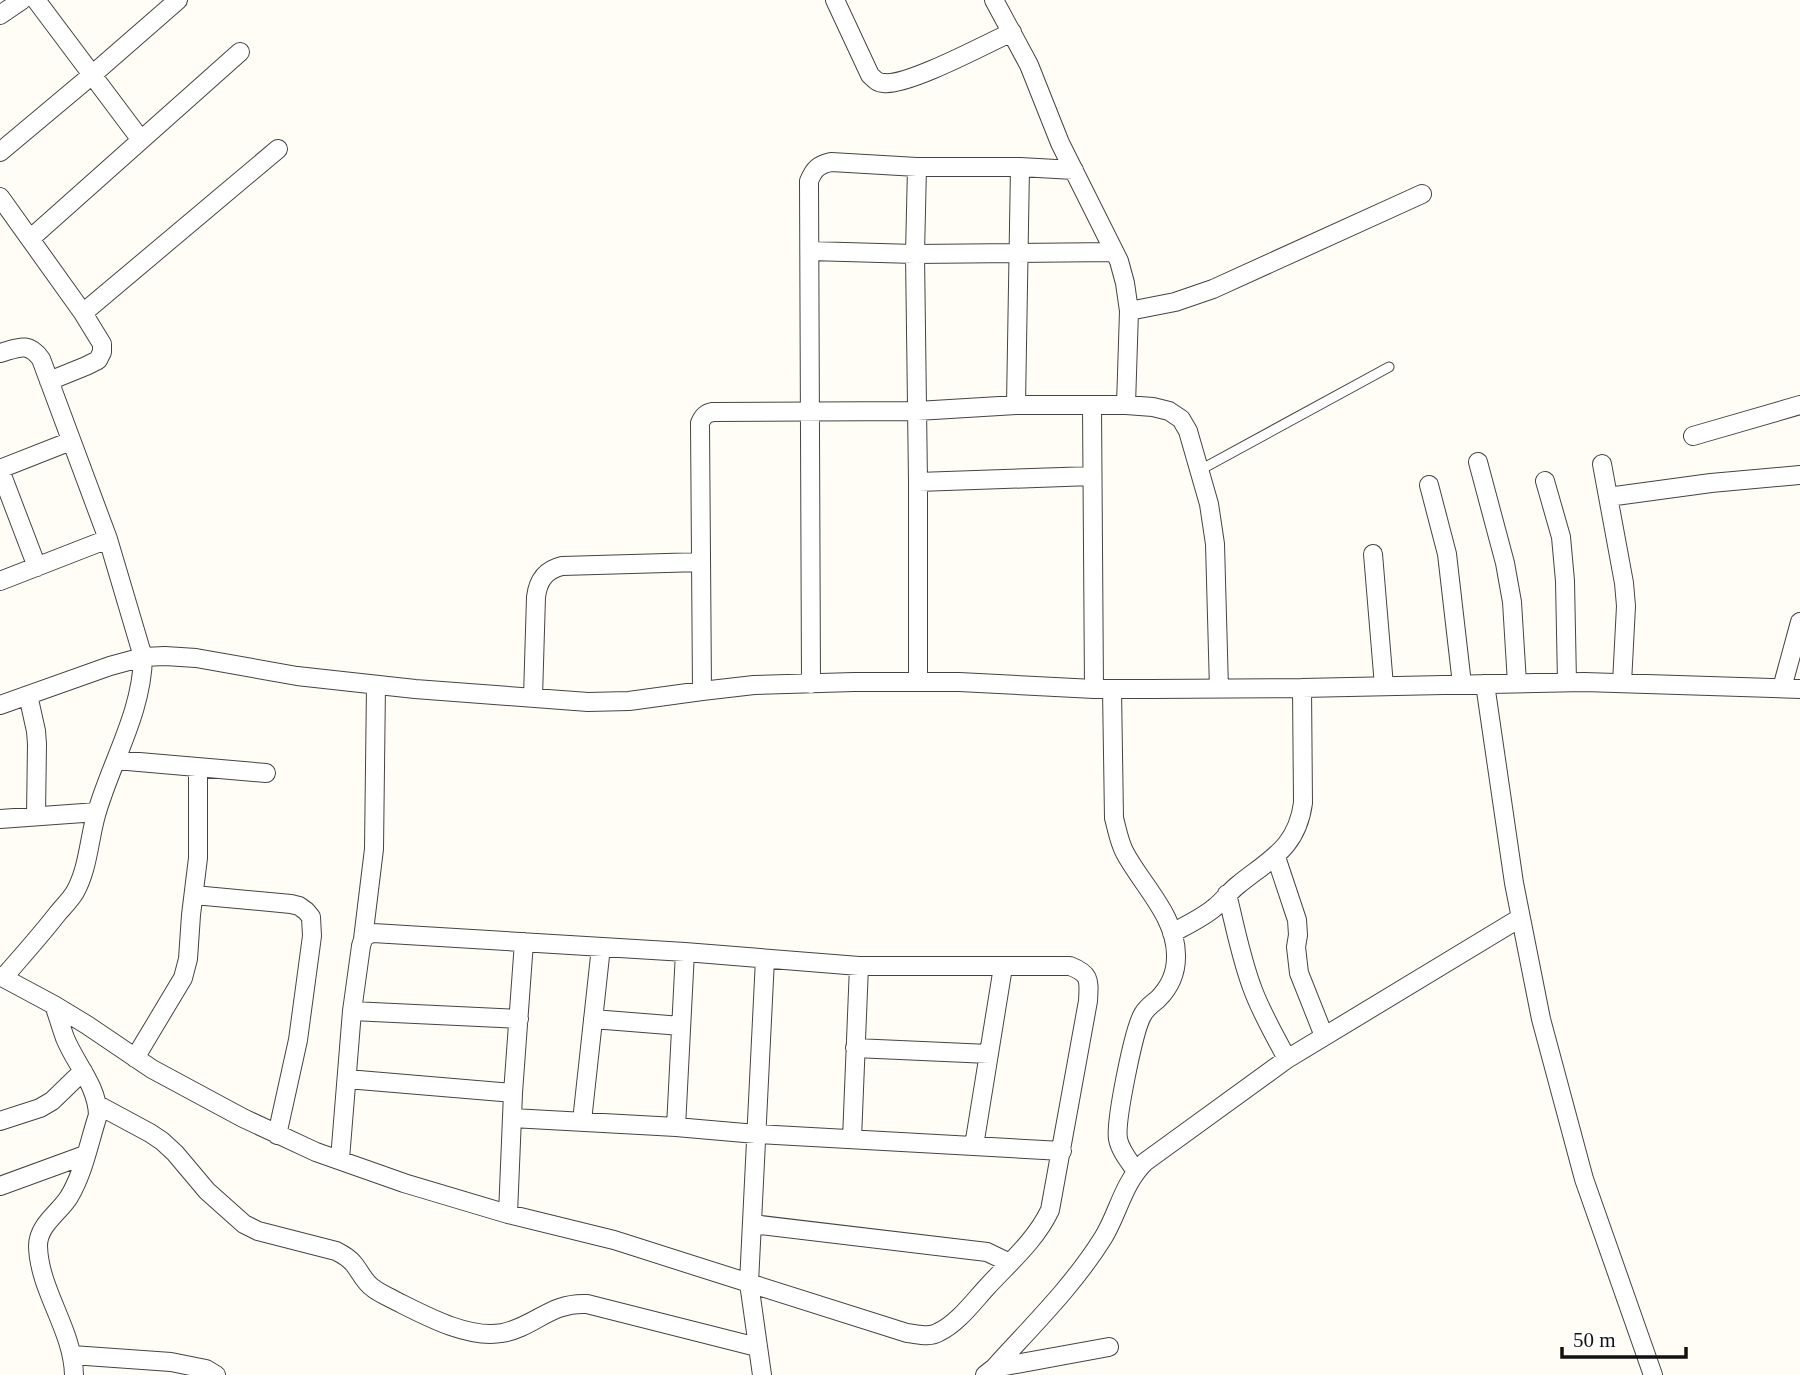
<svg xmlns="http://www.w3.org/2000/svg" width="1800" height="1375" font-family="Georgia,serif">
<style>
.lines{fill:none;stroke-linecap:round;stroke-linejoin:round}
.lane-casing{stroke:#444;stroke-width:11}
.street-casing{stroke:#444;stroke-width:20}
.lane{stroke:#fff;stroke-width:9}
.street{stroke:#fff;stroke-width:18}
</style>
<rect width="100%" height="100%" fill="#fffdf5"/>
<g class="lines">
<g class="lane-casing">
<path id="lane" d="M 1200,470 L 1389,367"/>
</g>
<g class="street-casing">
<path id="street" d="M 36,0 L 141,140
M 835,0 L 870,75 C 875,80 878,83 884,83 C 908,86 986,44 1012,32
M 994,0 L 1029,65 L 1060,143 L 1119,261 L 1125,283 L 1129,311 L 1126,405
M 0,15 L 22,0
M 0,152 L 92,75 L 178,0
M 917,167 L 915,254 L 918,482 L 918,681
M 0,197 L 83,313 L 102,344 L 102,352 L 98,360 L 86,366 L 49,381
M 30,239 L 240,52
M 810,251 L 915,254 L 1114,252
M 1129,311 L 1175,302 L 1213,289 L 1422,194
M 83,313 L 278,149
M 0,353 C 18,348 28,341 41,359 L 108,539 L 143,657 C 142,713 111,762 96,815 C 89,840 88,869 75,892 C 71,899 64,906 58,913 C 41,935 22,956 3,978
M 1016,405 L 1020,167
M 1092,406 L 1094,689
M 1693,436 L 1800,405
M 1478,462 L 1505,563 L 1512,602 L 1517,683
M 1602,464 L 1624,583 L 1626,606 L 1622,683
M 0,469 L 71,441
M 0,470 L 37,567
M 1545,481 L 1561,537 L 1565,581 L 1567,682
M 918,482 L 1092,476
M 1429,485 L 1447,554 L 1462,684
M 1608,497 L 1711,483 L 1800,475
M 1373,554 L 1384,686
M 0,581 L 108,539
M 811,684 L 809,181 C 814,169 818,165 831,162 L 917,167 L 1020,167 L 1074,170
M 1485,684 L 1514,883 L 1541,1019 L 1584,1179 L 1653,1375
M 1782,688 L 1800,622
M 1112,689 L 1114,818 C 1117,829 1119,842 1125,853 C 1142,885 1177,917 1176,957 C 1176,973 1170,987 1158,999 C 1152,1004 1147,1007 1143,1014 C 1134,1028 1115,1122 1118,1139 C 1120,1150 1129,1161 1136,1171
M 702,691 L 700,423 C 703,416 706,413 713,412 L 917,411 L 1016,405 L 1126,405 L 1153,407 L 1169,411 L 1181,419 L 1188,431 L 1209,504 L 1215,544 L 1219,689
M 28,695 L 36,731 L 37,744 L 36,816
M 533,697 L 536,597 C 538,581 545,570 562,566 L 701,562
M 0,705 L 110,666 L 143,657 L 165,656 L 196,658 L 297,676 L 415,689 L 588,702 L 629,701 L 702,691 L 754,685 L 854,682 L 959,682 L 1094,689 L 1151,689 L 1302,688 L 1584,682 L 1800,689
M 116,760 L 266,773
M 0,819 L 97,812
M 1276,857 L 1297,920 L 1298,935 L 1296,947 L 1299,973 L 1324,1036
M 1227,894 C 1235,926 1241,959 1253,990 C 1262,1014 1275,1036 1287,1059
M 194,895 L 291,904 L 299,906 L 306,911 L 311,917 L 312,936 L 298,1040 L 277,1135
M 1172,933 C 1187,925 1202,918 1214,908 C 1223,901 1229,892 1238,885 C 1270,859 1297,848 1303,803 L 1302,688
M 363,939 L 374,849 L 376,685
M 0,976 L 54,1005 L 87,1025 L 152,1069 L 243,1118 L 316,1152 L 404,1183 L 508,1214 L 614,1240 L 749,1283 L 762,1375
M 54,1005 C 58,1016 61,1027 65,1038 C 76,1065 97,1085 98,1115 C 89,1142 84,1172 69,1197 C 59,1213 38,1225 38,1246 C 39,1290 73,1330 74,1375
M 352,1011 L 519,1019
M 593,1019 L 681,1026
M 855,1048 L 989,1054
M 135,1058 L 183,978 L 188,959 L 191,915 L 198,858 L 198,767
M 347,1079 L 513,1093
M 98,1105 L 150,1133 L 162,1141 L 175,1153 L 207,1191 L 244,1224 L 258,1231 L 336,1251 C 342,1254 348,1257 353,1263 C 360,1271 364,1282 373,1288 C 379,1293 389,1297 396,1301 C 426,1316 468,1339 502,1333 C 535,1327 550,1302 587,1304 L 757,1347
M 512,1118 L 676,1127 L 756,1134 L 1062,1151
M 0,1121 L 40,1108 L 52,1101 L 83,1071
M 582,1121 L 601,947
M 676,1127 L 685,952
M 852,1139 L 859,966
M 974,1146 L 1003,967
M 340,1159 L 352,1011 L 361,946 C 363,938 365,935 373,933 L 685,952 L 859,966 L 1070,966 C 1091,974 1089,981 1088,1001 L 1050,1210 C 1036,1240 1009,1263 987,1287 C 974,1301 957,1324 939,1332 C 929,1338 918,1334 907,1333 L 749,1283 L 765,959
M 0,1186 L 85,1155
M 508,1214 L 513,1093 L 524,942
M 752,1224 L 987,1252 L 1010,1263
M 72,1355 L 171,1362 L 206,1369 L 216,1375
M 994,1368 L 1109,1347
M 985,1375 L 994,1368 C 1032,1326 1073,1286 1103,1238 C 1118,1214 1123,1183 1145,1162 L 1287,1059 L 1520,918"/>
</g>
<use href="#lane" class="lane"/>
<use href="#street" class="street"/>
</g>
<path d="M1562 1347v10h124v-10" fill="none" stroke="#111111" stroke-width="3.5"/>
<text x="1573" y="1347" font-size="21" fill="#111111" stroke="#ffffff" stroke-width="5" paint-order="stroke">50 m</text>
</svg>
